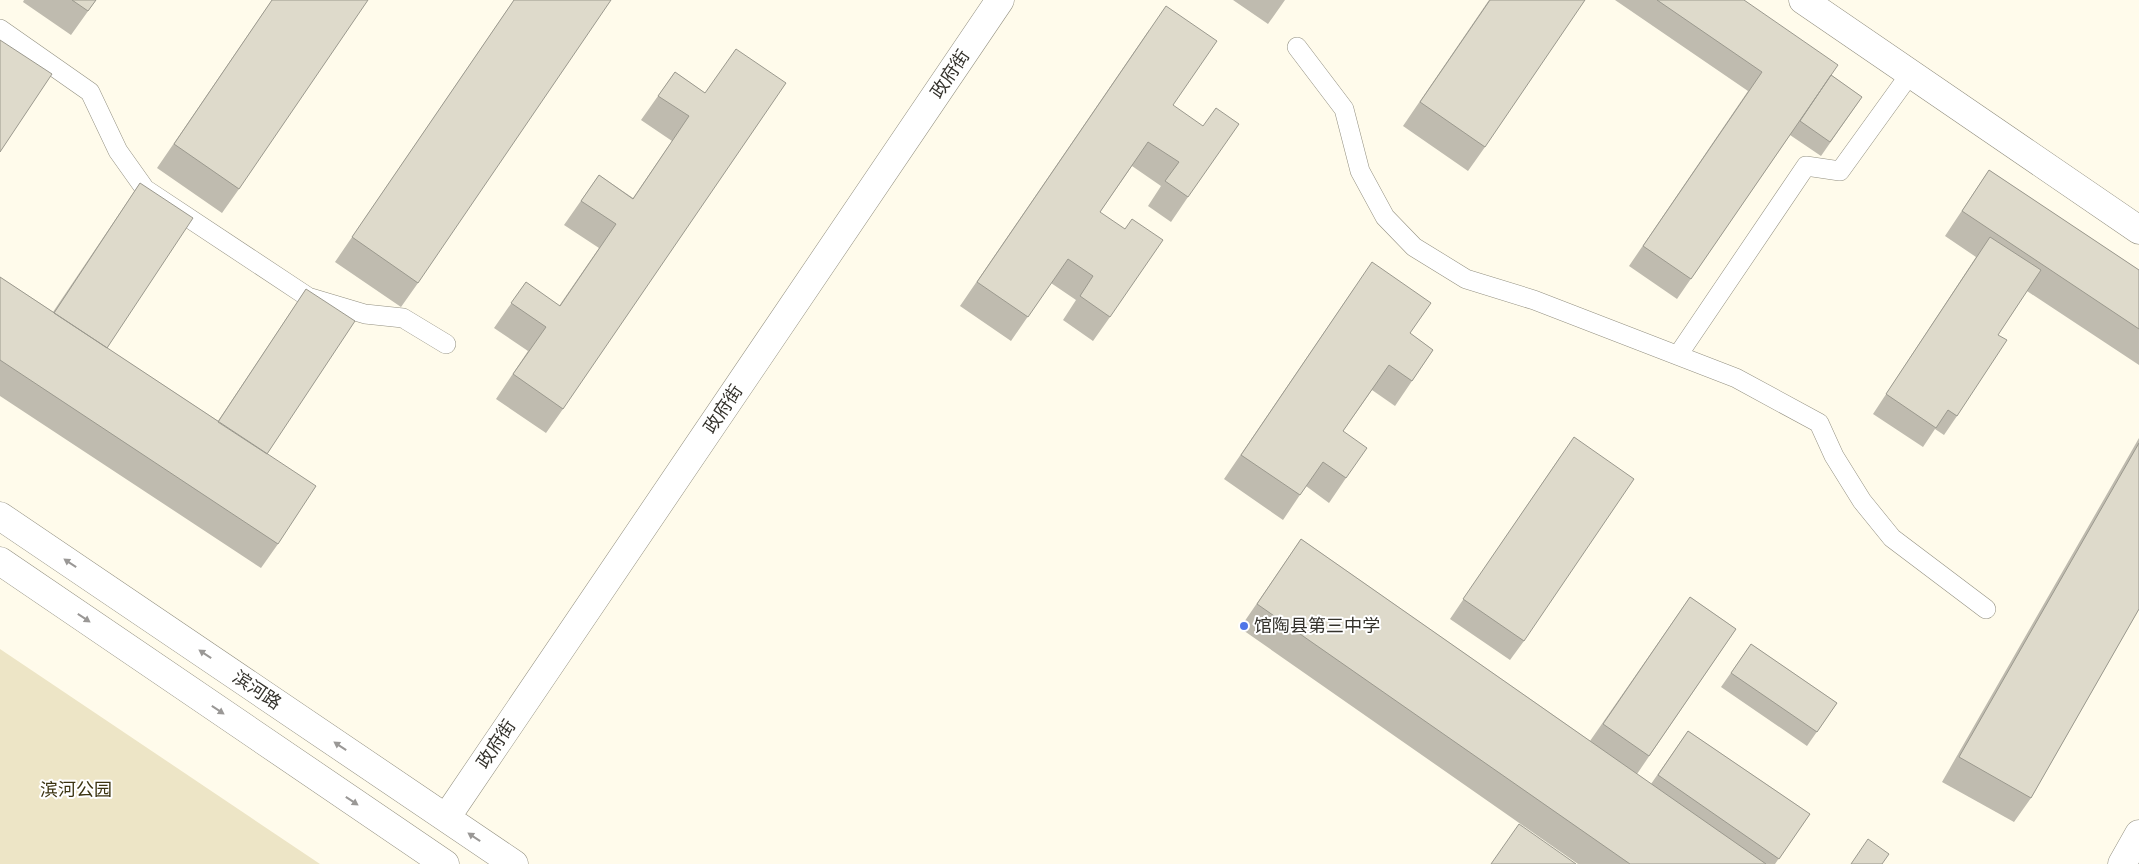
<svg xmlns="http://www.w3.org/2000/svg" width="2139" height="864" font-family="Karla,'Noto Sans SC',sans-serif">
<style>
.green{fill:#ede5c6}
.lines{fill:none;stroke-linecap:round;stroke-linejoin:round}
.lane-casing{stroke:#939081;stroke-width:20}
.street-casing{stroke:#939081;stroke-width:29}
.secondary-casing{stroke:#939081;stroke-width:29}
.lane{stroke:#fff;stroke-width:19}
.street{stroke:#fff;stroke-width:28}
.secondary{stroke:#fff;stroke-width:28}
.wall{fill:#bfbbaf}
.building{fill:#dedacb;stroke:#9b998e}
.oneway{fill:#9a9896}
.poi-dot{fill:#4e75e8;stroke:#fff;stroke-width:2}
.labels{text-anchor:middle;stroke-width:4;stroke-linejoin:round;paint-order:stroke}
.street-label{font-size:18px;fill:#34322c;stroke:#fff}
.poi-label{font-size:18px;fill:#34322c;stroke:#fff;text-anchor:start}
.park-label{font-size:18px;fill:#3b3310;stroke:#fff}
</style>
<rect width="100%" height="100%" fill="#fffbeb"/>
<path class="green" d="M 0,649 L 320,864 L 0,864 Z"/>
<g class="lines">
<g class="lane-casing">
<path id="lane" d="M 0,29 L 90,92 L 118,151 L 145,189 L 308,297 L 365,314 L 403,318 L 446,344
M 1297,47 L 1344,109 L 1360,171 L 1385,217 L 1414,247 L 1466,279 L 1534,300 L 1736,378 L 1819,423 L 1834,456 L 1862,501 L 1892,538 L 1986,609
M 1678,355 L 1806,166 L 1840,171 L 1910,74"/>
</g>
<g class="street-casing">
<path id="street" d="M 1803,0 L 2139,230"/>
</g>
<g class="secondary-casing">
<path id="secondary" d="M 0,516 L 514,864
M 0,561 L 445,864
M 446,818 L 1000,0
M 2122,864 L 2139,834"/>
</g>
<use href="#lane" class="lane"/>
<use href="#street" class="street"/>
<use href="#secondary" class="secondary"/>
</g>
<path class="wall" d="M 24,0 L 96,0 L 71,35 L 23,2 Z
M 272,0 L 239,189 L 222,213 L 157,168 Z
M 514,0 L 418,283 L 401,307 L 335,262 Z
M 1233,0 L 1285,0 L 1268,24 Z
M 1489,0 L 1485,147 L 1468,171 L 1403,126 Z
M 1615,0 L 1744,0 L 1831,75 L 1862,97 L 1821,156 L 1790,135 L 1677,299 L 1629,266 L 1748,91 Z
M 1149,30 L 1173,105 L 1188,197 L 1171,222 L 1148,206 L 1161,186 L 1132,166 L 1100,212 L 1110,317 L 1093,341 L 1063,320 L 1076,300 L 1051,283 L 1011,341 L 960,306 Z
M 675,72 L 705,93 L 563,409 L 546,433 L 496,399 L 528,351 L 494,328 L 526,282 L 559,306 L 599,248 L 564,225 L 599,175 L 633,198 L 672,141 L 641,120 Z
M 1989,170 L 2139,270 L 2139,365 L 2027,291 L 1998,335 L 1957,416 L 1944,435 L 1935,429 L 1923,447 L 1873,414 L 1976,257 L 1945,236 Z
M 140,183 L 107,348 L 218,421 L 306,289 L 267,454 L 278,544 L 261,568 L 0,396 L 0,277 L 53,312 Z
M 1355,287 L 1410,333 L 1433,350 L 1395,406 L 1372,390 L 1343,431 L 1346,478 L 1329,503 L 1306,486 L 1283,520 L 1224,479 Z
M 2139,438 L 2139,609 L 2031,798 L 2014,822 L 1942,782 Z
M 1560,457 L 1524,641 L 1510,660 L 1450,619 Z
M 1301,539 L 1590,741 L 1690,597 L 1736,629 L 1637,774 L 1651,784 L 1688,731 L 1810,814 L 1775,864 L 1578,864 L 1240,628 Z
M 1751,644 L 1837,703 L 1807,746 L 1721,687 Z"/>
<path class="building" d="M 72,0 L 96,0 L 88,11 Z
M 272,0 L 368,0 L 239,189 L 174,144 Z
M 514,0 L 611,0 L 418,283 L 352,237 Z
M 1490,0 L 1585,0 L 1485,147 L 1420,102 Z
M 1657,0 L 1744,0 L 1838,65 L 1691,279 L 1643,246 L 1762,72 Z
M 1166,6 L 1217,41 L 1173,105 L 1203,126 L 1216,108 L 1239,124 L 1188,197 L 1165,181 L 1179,162 L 1148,142 L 1100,212 L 1125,229 L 1132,219 L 1163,240 L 1110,317 L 1080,296 L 1093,276 L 1068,259 L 1028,317 L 977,282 Z
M 0,40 L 52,74 L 0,152 Z
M 736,49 L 786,83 L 563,409 L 513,374 L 546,327 L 511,303 L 526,282 L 560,306 L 616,224 L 581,201 L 599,175 L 633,199 L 689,116 L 658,96 L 675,72 L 705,93 Z
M 1831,75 L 1862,97 L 1830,142 L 1800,121 Z
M 1989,170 L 2139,270 L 2139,329 L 1962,211 Z
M 140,183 L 193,218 L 107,348 L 54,313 Z
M 1990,237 L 2041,270 L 1998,335 L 2007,340 L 1957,416 L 1948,410 L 1936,428 L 1886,394 Z
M 1372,262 L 1431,303 L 1410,333 L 1433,350 L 1412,381 L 1389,365 L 1343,431 L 1367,448 L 1346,478 L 1323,462 L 1300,495 L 1241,455 Z
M 0,277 L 316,486 L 278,544 L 0,360 Z
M 306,289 L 355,321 L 267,454 L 218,422 Z
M 1574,437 L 1634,479 L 1524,641 L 1463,599 Z
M 2139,443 L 2139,609 L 2031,798 L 1959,757 Z
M 1301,539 L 1766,864 L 1630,864 L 1257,604 Z
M 1690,597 L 1736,629 L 1649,756 L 1603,724 Z
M 1751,644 L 1837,703 L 1817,732 L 1731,673 Z
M 1688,731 L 1810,814 L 1779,859 L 1658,775 Z
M 1519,824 L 1576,864 L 1491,864 Z
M 1868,839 L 1889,854 L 1882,864 L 1851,864 Z"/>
<defs><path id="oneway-solid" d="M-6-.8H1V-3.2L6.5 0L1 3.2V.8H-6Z" transform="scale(1.25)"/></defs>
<g class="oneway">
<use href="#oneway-solid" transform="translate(70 563) rotate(-146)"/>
<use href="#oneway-solid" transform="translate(84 618) rotate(34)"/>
<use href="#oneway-solid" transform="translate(205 654) rotate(-146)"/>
<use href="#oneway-solid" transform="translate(218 710) rotate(34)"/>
<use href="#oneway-solid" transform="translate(340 746) rotate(-146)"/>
<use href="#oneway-solid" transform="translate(352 801) rotate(34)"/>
<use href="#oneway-solid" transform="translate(474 837) rotate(-146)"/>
</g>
<circle class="poi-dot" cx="1244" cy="626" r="5"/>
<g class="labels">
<g class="street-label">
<text transform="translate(950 74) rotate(-56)" y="6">政府街</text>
<text transform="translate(723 409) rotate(-56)" y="6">政府街</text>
<text transform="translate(257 690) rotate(34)" y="6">滨河路</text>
<text transform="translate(496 744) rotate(-56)" y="6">政府街</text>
</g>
<g class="poi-label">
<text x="1254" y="632">馆陶县第三中学</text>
</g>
<g class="park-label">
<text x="76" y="796">滨河公园</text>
</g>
</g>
</svg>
